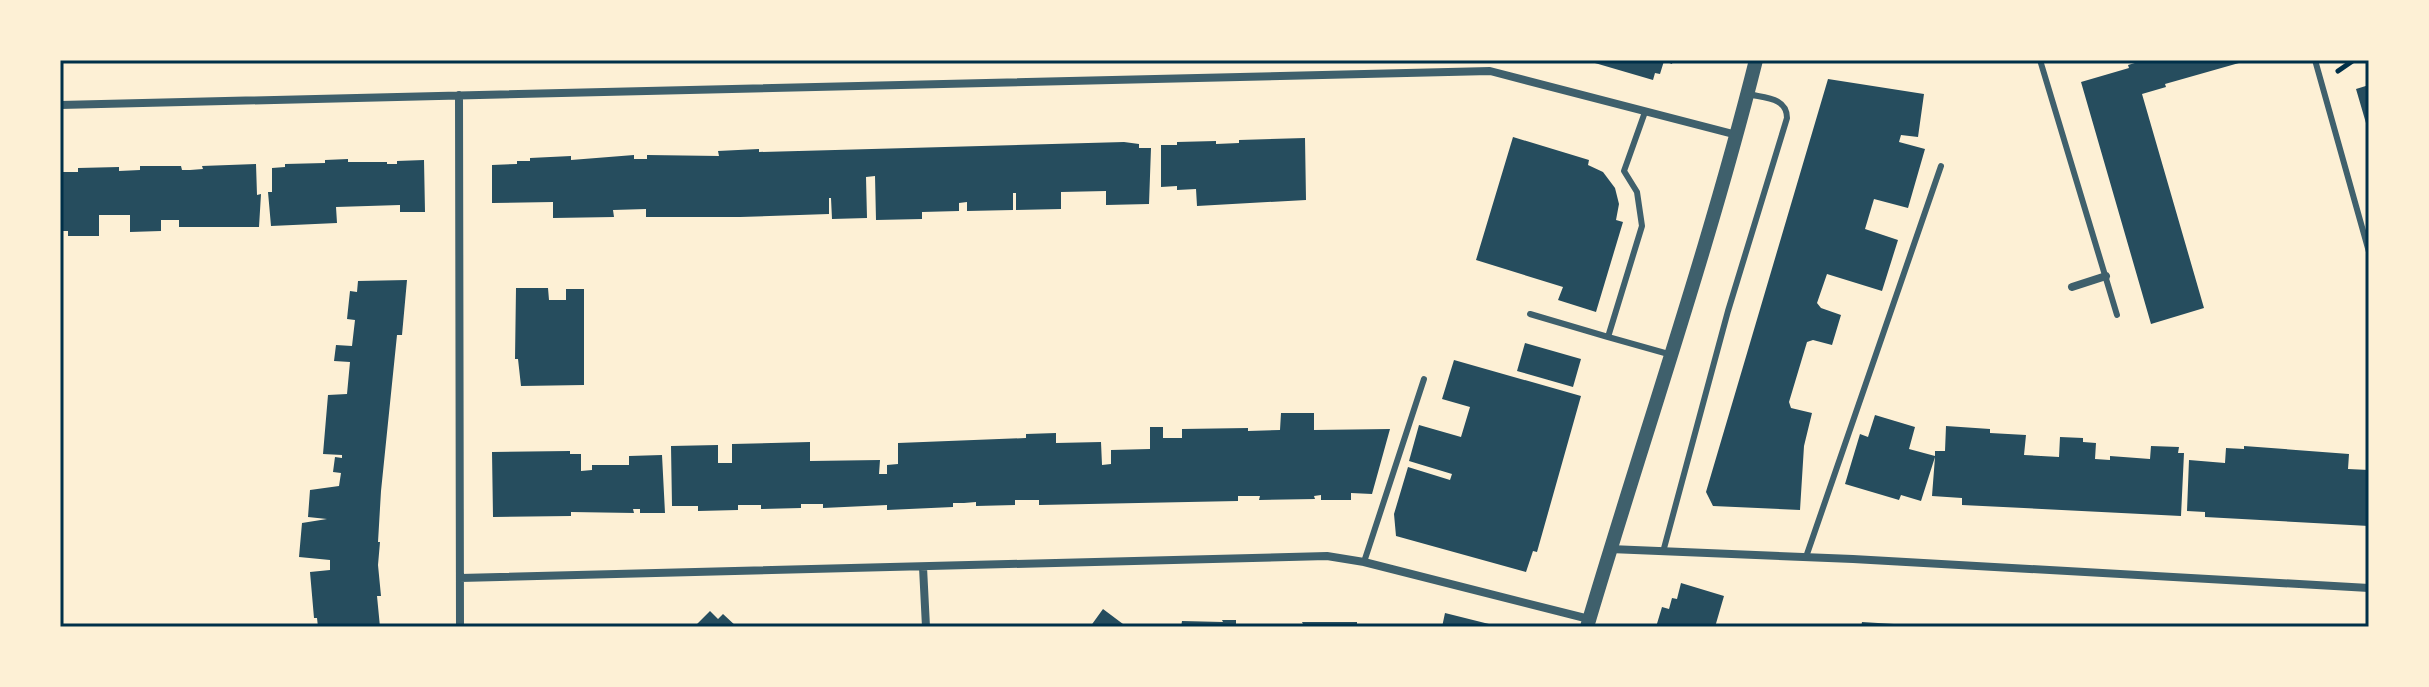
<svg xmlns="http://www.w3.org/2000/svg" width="2429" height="687" font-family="'IBM Plex Sans',sans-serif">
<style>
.building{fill:#264d5e}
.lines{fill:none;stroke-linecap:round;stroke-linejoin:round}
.path{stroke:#003049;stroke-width:5}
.service{stroke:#3f606c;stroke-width:6}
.minor{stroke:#3f606c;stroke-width:8}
.tertiary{stroke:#3f606c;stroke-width:14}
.neatline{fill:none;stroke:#003049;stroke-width:3}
</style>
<rect width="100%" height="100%" fill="#fdf0d5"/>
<path class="building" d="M 1673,60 L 1672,64 L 1664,61 L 1660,74 L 1655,73 L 1653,80 L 1588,61 Z
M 2145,60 L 2246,61 L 2165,84 L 2166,87 L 2142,94 L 2204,308 L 2151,324 L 2081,82 L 2129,68 L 2128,65 Z
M 1828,79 L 1924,94 L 1918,137 L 1901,135 L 1899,142 L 1925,149 L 1908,208 L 1874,199 L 1865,229 L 1898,240 L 1882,291 L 1827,274 L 1817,303 L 1821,308 L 1841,315 L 1832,345 L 1813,340 L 1807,342 L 1789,402 L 1791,408 L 1812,413 L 1804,446 L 1800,510 L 1713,506 L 1706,492 Z
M 2369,85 L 2369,130 L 2368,130 L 2356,89 Z
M 1513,137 L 1589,160 L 1588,165 L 1603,172 L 1615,188 L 1619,204 L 1616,220 L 1623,222 L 1596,312 L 1558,300 L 1563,287 L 1476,260 Z
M 1305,138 L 1306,200 L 1197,206 L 1196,189 L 1177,190 L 1177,186 L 1161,187 L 1161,145 L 1177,145 L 1177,142 L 1216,141 L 1216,144 L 1239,143 L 1239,140 Z
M 1124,142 L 1139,144 L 1139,148 L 1151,148 L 1149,204 L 1106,205 L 1106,191 L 1061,192 L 1061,209 L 1016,210 L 1016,193 L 1013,193 L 1013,210 L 967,211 L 967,202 L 959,203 L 959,211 L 922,212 L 922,219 L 876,220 L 875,176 L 866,177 L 867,218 L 832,219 L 831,198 L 829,198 L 829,214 L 740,217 L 646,217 L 646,209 L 613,210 L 614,217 L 553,218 L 553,202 L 492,203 L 492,165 L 517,164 L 517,161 L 530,161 L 530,158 L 571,156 L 571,160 L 634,155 L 634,159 L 647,159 L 647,155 L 719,156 L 718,151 L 738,150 L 759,149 L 759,152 Z
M 348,159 L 348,162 L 387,162 L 387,164 L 397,164 L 397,161 L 424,160 L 425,212 L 400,212 L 400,205 L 336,207 L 337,223 L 271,226 L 268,192 L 272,192 L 272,168 L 285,167 L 285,164 L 325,163 L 325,160 Z
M 256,164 L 257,195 L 261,194 L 259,227 L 179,227 L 179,220 L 161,220 L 161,231 L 130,232 L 130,215 L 99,215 L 99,236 L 68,236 L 68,231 L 60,231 L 60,172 L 78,172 L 78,168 L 119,167 L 119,171 L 140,170 L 140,166 L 181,166 L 182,170 L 190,170 L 203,169 L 202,166 Z
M 407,280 L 402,335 L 397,335 L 381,491 L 378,542 L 380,542 L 378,565 L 381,596 L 377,596 L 380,627 L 318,627 L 317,618 L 314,618 L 310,572 L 330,570 L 330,560 L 299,557 L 302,523 L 327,519 L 308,517 L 310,490 L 339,486 L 341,473 L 333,472 L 335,457 L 342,458 L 342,455 L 323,454 L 328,395 L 347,394 L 350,362 L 334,361 L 336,345 L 352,346 L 355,320 L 347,319 L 350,291 L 357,292 L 358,281 Z
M 516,288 L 548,288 L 549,300 L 566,300 L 566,289 L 584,289 L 584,385 L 521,386 L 518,359 L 515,359 Z
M 1525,343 L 1581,359 L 1573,387 L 1517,371 Z
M 1454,360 L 1581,396 L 1537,552 L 1533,551 L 1526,572 L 1396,536 L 1394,514 L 1408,467 L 1450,480 L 1452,474 L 1409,461 L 1419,425 L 1461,437 L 1470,407 L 1442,399 Z
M 1281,413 L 1314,413 L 1314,430 L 1390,429 L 1372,494 L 1351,493 L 1351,500 L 1321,500 L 1321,495 L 1314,496 L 1315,499 L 1259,500 L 1260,496 L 1238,496 L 1238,501 L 1039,505 L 1039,500 L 1015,500 L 1015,505 L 976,506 L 976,502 L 964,503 L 953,503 L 953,507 L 887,510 L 887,505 L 823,508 L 823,504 L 801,504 L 801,508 L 761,509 L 761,505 L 738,505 L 738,510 L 698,511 L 698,506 L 672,506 L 671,446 L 718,445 L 718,463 L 732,463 L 732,444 L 810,442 L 810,461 L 880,460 L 879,474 L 887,474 L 887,465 L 898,464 L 898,443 L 1026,438 L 1026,434 L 1056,433 L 1056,443 L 1101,442 L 1102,465 L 1111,464 L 1111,450 L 1150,449 L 1150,427 L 1163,427 L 1163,438 L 1182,438 L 1182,429 L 1248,428 L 1248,431 L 1280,430 Z
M 1875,415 L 1915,427 L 1909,449 L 1935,456 L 1935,451 L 1945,451 L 1946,426 L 1990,429 L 1990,433 L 2026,435 L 2024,455 L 2059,457 L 2060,437 L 2083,438 L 2083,442 L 2096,443 L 2095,459 L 2110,460 L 2110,456 L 2150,459 L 2151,446 L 2179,447 L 2178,453 L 2184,453 L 2181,516 L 1962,505 L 1962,498 L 1932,496 L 1935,457 L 1921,501 L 1901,495 L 1899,500 L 1845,484 L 1860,434 L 1868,437 Z
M 2244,446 L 2349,454 L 2348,469 L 2369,470 L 2369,526 L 2205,517 L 2205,512 L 2187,511 L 2189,460 L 2225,463 L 2226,448 L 2244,449 Z
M 570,451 L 570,454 L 581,454 L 581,471 L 592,470 L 592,465 L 629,465 L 629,456 L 662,455 L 665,513 L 640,513 L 640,509 L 633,509 L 634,513 L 571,512 L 571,516 L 493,517 L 492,452 Z
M 1681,583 L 1724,596 L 1715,627 L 1656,627 L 1662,607 L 1669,609 L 1672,598 L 1677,599 Z
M 1103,609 L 1127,627 L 1090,627 Z
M 710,611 L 718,619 L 723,614 L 737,627 L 700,627 L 697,624 Z
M 1445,613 L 1497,626 L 1497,627 L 1442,627 Z
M 1222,620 L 1236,620 L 1236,627 L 1181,627 L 1182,621 L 1223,622 Z
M 1302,622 L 1357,622 L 1357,627 L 1248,627 L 1248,624 L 1303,624 Z
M 1862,622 L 1910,625 L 1910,627 L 1861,627 Z"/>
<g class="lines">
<path class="path" d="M 2338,71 L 2354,60"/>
<path class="service" d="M 2040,60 L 2117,315
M 2315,60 L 2369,252
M 1645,112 L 1624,171 L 1637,192 L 1642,226 L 1608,337 L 1672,355
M 1530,314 L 1608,337
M 1663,552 L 1728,311 L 1787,118 C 1787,97 1764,98 1748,94
M 1806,557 L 1941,166
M 1364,562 L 1424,379"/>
<path class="minor" d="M 459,95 L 460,627
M 60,105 L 1490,71 L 1737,135
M 2072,287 L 2106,276
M 1610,549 L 1853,559 L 2369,588
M 923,567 L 926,627
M 460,578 L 1327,556 L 1364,562 L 1589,619"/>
<path class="tertiary" d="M 1587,627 C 1643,438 1708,251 1756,60"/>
</g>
<rect width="2429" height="687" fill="none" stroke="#fdf0d5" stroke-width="124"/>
<rect x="62" y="62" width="2305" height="563" class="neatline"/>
</svg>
